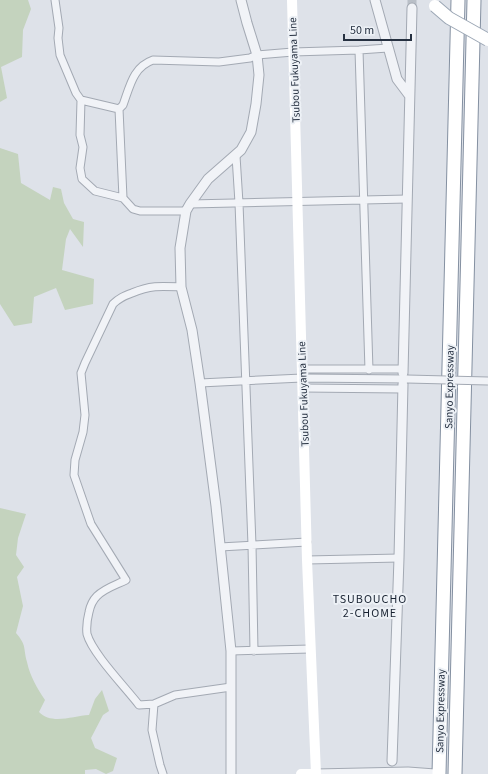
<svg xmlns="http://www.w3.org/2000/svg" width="488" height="774" font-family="'Source Sans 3',sans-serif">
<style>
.green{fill:#c4d3be}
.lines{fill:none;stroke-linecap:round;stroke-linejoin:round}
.tertiary-tunnel{stroke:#b9bfc7;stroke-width:9;stroke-dasharray:9 4.5;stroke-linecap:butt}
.minor-casing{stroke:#a3a9b3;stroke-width:9}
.tertiary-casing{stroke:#a3a9b3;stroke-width:11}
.motorway-casing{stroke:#8490a1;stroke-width:15}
.minor{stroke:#f1f3f7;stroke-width:7}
.tertiary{stroke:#f1f3f7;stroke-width:9}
.secondary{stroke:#fff;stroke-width:10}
.motorway{stroke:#fff;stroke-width:13}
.minor-bridge-casing{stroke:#a3a9b3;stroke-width:9;stroke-linecap:butt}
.primary-bridge-casing{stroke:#9ca7b5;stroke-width:14;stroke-linecap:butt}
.minor-bridge{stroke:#f1f3f7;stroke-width:7}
.primary-bridge{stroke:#fff;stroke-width:12}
.labels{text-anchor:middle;stroke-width:4;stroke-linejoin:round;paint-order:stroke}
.street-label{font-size:11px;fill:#263141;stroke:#edf1f6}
.neighbourhood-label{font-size:12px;letter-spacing:1px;fill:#182231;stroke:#edf1f6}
</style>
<rect width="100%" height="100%" fill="#dee2e9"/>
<path class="green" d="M 0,0 L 28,0 L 31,9 L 23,30 L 22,57 L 1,67 L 7,98 L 0,102 Z
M 0,148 L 18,154 L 21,183 L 50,200 L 53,187 L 61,189 L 64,203 L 73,219 L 84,222 L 83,247 L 70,229 L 66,239 L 62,270 L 94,279 L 93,304 L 65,310 L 56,288 L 34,297 L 32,323 L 14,326 L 0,304 Z
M 0,508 L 26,514 L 18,538 L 16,555 L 24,567 L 17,577 L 23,606 L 16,633 C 27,646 23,647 27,662 C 30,676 37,688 45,700 L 39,712 C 51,725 73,716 89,715 L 95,699 L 102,690 L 109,711 L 103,715 L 91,738 L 95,748 L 117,758 L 113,771 L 106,774 L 96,769 L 85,770 L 85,774 L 0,774 Z"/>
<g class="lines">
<path class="tertiary-tunnel" d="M 412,8 L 412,0"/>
<g class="minor-casing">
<path id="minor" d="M 55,0 L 59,28 L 58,38 L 60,55 L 76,93 L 81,100 L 80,135 L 83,147 L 80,168 L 82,179 L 95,191 L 123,198 L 133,209 L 140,211 L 186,211
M 359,50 L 369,370
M 81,100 L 119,109
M 236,156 L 239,203 L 252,545 L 254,651
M 123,198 L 119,109 L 123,105 C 130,86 133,67 153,60 L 219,62 L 250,58 L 257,55 L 293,52 L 359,50 L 388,48
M 190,204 L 407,199
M 302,369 L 403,369
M 200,383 L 302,378 L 407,379
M 303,388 L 402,389
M 220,547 L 307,542
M 307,560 L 399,558
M 231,651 L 310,649
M 154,704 L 175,695 L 231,687
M 163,774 L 160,765 L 152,730 L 154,704 L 139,705 C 126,688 92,653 87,634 C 86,626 87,620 89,612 C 90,607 93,600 97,596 C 105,588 116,585 126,580 L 91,524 L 74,475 L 75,460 L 83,432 L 85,415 L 81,373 L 85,363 L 113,304 C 119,298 124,296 132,293 C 151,285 161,286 181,287"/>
</g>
<g class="tertiary-casing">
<path id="tertiary" d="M 375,0 L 397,79 L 409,95
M 403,373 L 412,8
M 392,761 L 399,558 L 403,384
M 231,774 L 231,651 L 216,506 L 200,383 L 192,330 L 181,287 L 180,248 L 186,211 L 190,204 L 208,179 L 241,150 L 251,132 L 256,104 L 259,75 L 257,55 L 247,23 L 241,0
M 316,774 L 408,772 L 435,774"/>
</g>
<g class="motorway-casing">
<path id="motorway" d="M 439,774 L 458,0
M 455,774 L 474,0"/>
</g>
<use href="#minor" class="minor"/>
<use href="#tertiary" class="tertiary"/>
<path class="secondary" d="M 292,0 L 307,560 L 316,774 L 301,774"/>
<use href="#motorway" class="motorway"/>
<g class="minor-bridge-casing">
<path id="minor-bridge" d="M 407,379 L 488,381"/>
</g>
<g class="primary-bridge-casing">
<path id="primary-bridge" d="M 435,6 L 449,18 L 488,40"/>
</g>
<use href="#minor-bridge" class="minor-bridge"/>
<use href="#primary-bridge" class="primary-bridge"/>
</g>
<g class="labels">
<g class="street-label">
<text transform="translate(294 70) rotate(-92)" y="4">Tsubou Fukuyama Line</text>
<text transform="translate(449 387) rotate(-89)" y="4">Sanyo Expressway</text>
<text transform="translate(303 394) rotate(-92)" y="4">Tsubou Fukuyama Line</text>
<text transform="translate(440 711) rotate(-89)" y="4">Sanyo Expressway</text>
</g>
<g class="neighbourhood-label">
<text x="370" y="603">TSUBOUCHO<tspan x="370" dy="14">2-CHOME</tspan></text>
</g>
</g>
<path d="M344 34v6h67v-6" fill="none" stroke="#263141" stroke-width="2"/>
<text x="350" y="34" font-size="12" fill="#263141" stroke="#edf1f6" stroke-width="3" paint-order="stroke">50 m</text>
</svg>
